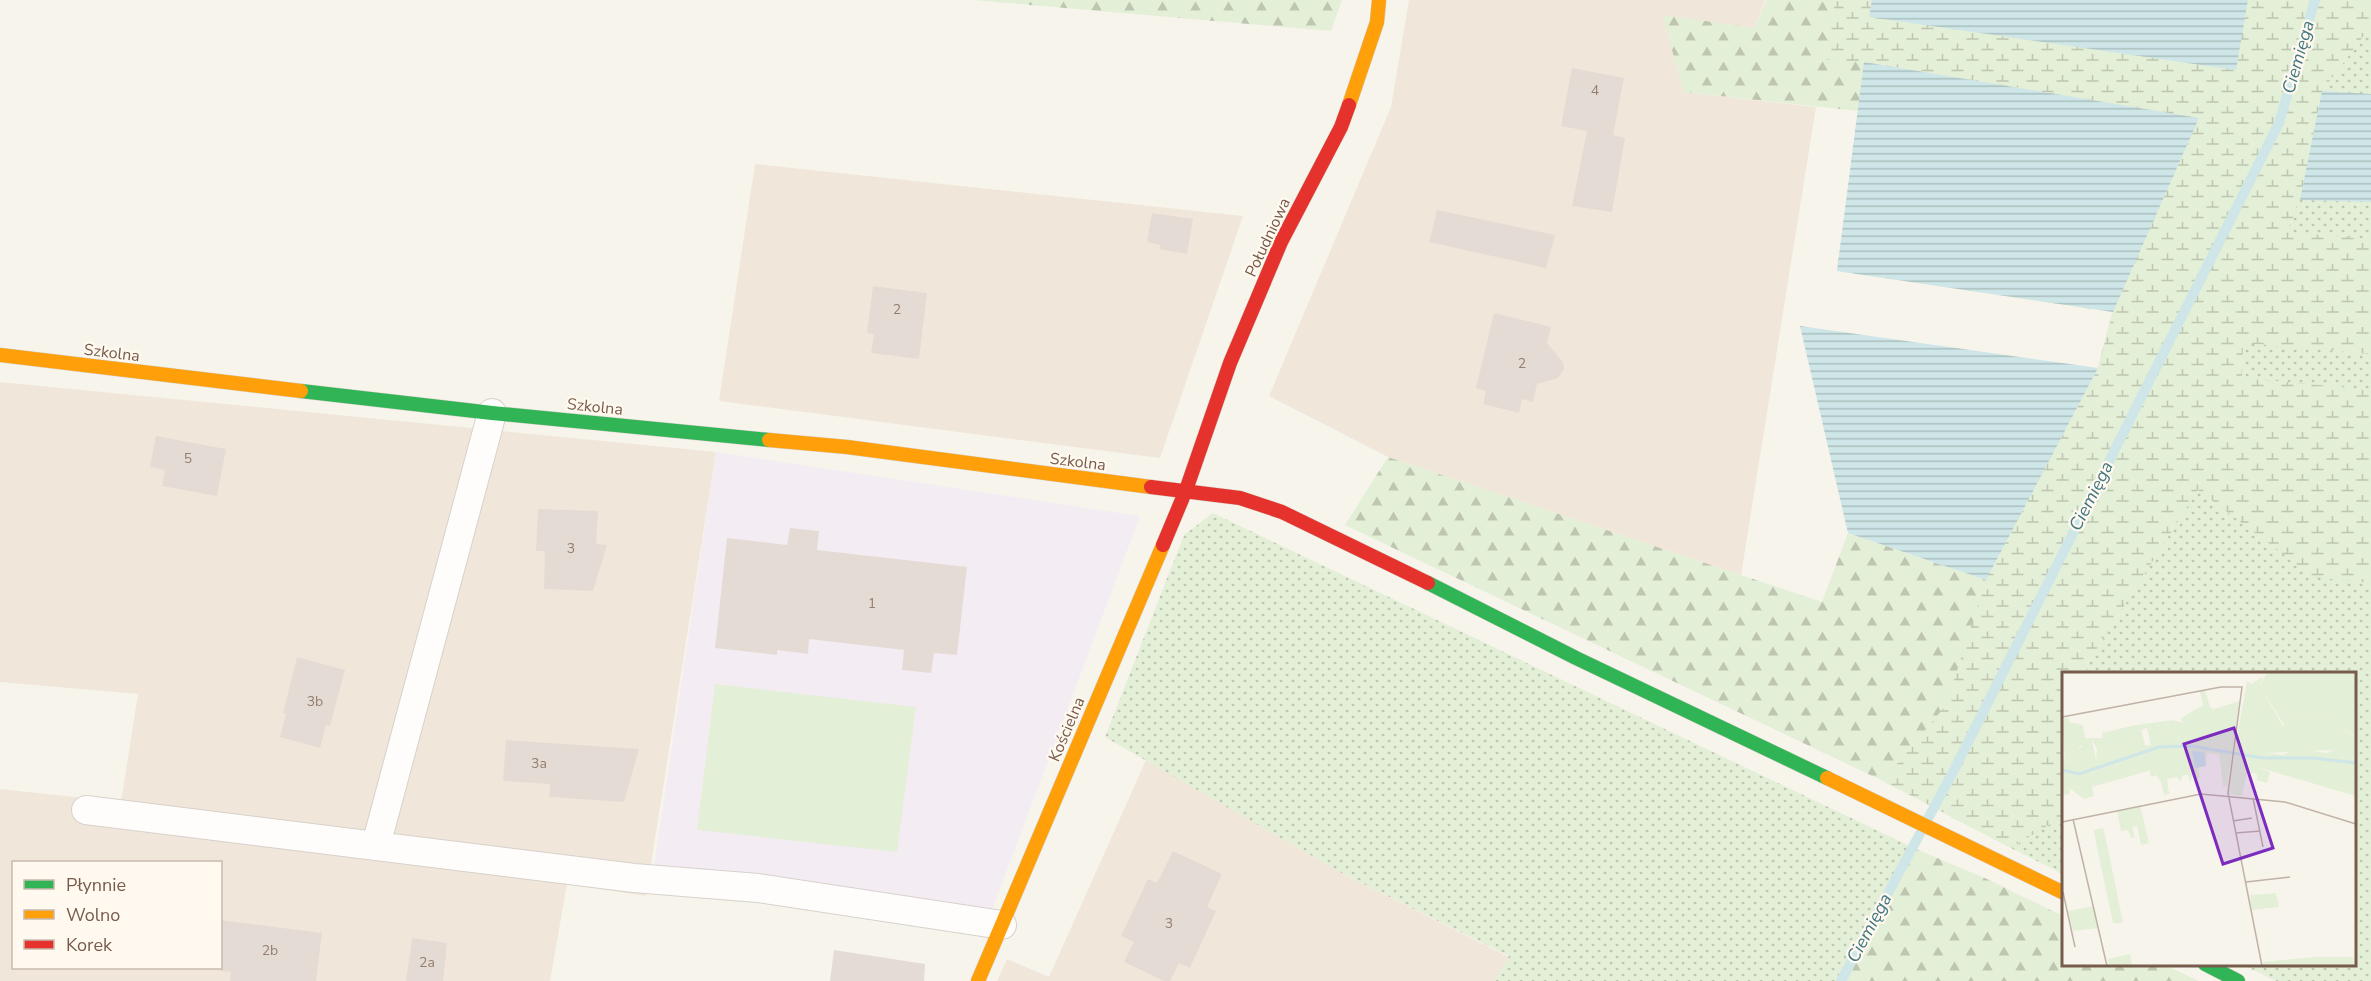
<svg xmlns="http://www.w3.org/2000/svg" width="2371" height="981" font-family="'Nunito Sans',sans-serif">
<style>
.residential{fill:#f0e7da;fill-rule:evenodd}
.education{fill:#f4ecf3}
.grass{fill:url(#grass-dots)}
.forest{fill:url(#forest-firs)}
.wetland{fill:url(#wetland-marsh)}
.pitch{fill:#e4efd7}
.water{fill:url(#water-rules)}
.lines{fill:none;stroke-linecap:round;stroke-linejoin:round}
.stream{stroke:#cee6e8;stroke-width:10}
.building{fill:#e4dcd4}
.street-casing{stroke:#d7d1cb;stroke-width:30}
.fast-casing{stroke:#d7d0c8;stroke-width:15}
.slow-casing{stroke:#d7d0c8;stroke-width:15}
.jam-casing{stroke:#d7d0c8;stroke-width:15}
.street{stroke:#fefdfc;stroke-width:28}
.fast{stroke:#30b455;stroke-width:14}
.slow{stroke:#ff9f0a;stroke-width:14}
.jam{stroke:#e5322d;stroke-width:14}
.labels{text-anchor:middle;stroke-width:4.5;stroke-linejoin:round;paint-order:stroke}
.number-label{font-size:14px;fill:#947e70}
.street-label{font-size:16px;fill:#775c4c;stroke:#fff9ef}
.water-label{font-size:18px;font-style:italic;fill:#427783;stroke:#fff9ef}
.inset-river{fill:none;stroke:#cee6e8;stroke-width:3}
.inset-road{fill:none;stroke:#c0b2a7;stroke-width:1.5}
.view{fill:#7b2cbf;fill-opacity:0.15;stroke:#7b2cbf;stroke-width:3}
.inset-edge{fill:none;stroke:#775c4c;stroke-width:3}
</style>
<defs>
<pattern id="grass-dots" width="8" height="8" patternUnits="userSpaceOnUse" patternTransform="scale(1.5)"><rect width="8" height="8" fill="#e4efd7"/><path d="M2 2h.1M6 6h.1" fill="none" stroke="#bec5b1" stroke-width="1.8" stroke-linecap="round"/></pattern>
<pattern id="forest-firs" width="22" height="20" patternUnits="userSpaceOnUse" patternTransform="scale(1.5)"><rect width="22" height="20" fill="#e4efd7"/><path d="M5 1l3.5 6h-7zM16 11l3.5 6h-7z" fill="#bec5b1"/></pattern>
<pattern id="wetland-marsh" width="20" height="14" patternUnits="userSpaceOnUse" patternTransform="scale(1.5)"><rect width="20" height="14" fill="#e4efd7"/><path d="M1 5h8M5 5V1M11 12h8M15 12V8" fill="none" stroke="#bec5b1"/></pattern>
<pattern id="water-rules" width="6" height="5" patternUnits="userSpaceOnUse" patternTransform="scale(1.5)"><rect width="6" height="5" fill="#cee6e8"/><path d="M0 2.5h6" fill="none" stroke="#acbebe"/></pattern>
</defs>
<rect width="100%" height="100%" fill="#f7f4ec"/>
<path class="residential" d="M 1409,0 L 1765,0 L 1755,28 L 1663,16 L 1684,92 L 1816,107 L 1741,575 L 1388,457 L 1269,396 L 1391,107 Z
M 755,164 L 1243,216 L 1160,458 L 719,401 Z
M 0,382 L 716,452 L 646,896 L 567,884 L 550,981 L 0,981 L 0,789 L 121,802 L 138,694 L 0,682 ZM 14,862 L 220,862 L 220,968 L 14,968 Z
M 1146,760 L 1347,876 L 1509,957 L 1495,981 L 997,981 L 1007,959 L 1049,977 Z"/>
<path class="education" d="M 716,452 L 1140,516 L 987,923 L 652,879 Z"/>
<path class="grass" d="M 2371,26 L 2371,981 L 2276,981 L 2243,965 L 2354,964 L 2354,674 L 2088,674 L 2087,664 L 2198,489 L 2242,378 L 2243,343 L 2322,91 Z
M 1213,513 L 1916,849 L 1843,981 L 1495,981 L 1509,956 L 1347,876 L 1105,737 L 1184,535 Z
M 2063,816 L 2063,874 L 2011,848 Z"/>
<path class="forest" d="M 974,0 L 1342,0 L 1331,31 Z
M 1766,0 L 2371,0 L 2371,26 L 2322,91 L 2243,343 L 2242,378 L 2371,390 L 2371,583 L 2314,577 L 2198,489 L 1991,695 L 2063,816 L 2011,848 L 1883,781 L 1345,525 L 1388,457 L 1822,602 L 1848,533 L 1986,580 L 2098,368 L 2112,312 L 1837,271 L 1858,111 L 1684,92 L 1662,15 L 1755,28 Z
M 1916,849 L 1987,879 L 2063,916 L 2064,964 L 2165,965 L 2199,981 L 1843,981 Z"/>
<path class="wetland" d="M 1835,0 L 2371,0 L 2371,26 L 2322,91 L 2300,200 L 2287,232 L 2371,239 L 2371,354 L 2243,343 L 2242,378 L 2371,390 L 2371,583 L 2314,577 L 2198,490 L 2087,664 L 2088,673 L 2064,674 L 2063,816 L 2011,848 L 1883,781 L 1946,705 L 1986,580 L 2098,368 L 2113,312 L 2199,118 L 1865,62 L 1827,60 Z"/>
<path class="pitch" d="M 715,684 L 916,707 L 897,852 L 697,830 Z"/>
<path class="water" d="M 1872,0 L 2248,0 L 2236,70 L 1869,17 Z
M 1864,62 L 2199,118 L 2113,312 L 1837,271 Z
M 2322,91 L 2371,94 L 2371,202 L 2300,200 Z
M 1800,326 L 2098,368 L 1986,580 L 1848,533 Z"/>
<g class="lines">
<path class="stream" d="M 1841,981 L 1954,770 L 2279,123 L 2315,0"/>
</g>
<path class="building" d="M 1572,68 L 1624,78 L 1613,135 L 1625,138 L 1612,212 L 1572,206 L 1587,131 L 1561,126 Z
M 1437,210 L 1555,235 L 1546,268 L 1429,242 Z
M 1152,213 L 1193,219 L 1187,254 L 1159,249 L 1160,245 L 1147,242 Z
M 873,286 L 927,293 L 919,359 L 871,353 L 874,334 L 867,333 Z
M 1494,313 L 1551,327 L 1547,343 L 1563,362 L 1564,369 L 1558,378 L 1537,384 L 1533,402 L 1522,399 L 1519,413 L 1483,404 L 1486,391 L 1476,388 Z
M 156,436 L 226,449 L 217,496 L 162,486 L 165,470 L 150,467 Z
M 538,509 L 598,511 L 596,544 L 607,545 L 593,591 L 544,589 L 545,551 L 536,551 Z
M 790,528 L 819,531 L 817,550 L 967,567 L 957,655 L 934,653 L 931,673 L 902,670 L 904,650 L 809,639 L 808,654 L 777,650 L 777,655 L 715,648 L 727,538 L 787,545 Z
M 297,657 L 345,670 L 330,726 L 326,725 L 320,748 L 280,737 L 286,714 L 283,713 Z
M 506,740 L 639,749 L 624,802 L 549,797 L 550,784 L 503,781 Z
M 1173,851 L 1222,874 L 1207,907 L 1216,911 L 1190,968 L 1179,963 L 1170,981 L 1164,981 L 1124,962 L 1134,942 L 1121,936 L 1148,879 L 1157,883 Z
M 220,920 L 322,933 L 316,981 L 230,981 L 231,972 L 220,971 Z
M 412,938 L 447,943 L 443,981 L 406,981 Z
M 834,950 L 925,964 L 924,981 L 830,981 Z"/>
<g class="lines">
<g class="street-casing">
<path id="street" d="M 86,810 L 634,878 L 758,888 L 1002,925
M 376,845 L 492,413"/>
</g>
<g class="fast-casing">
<path id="fast" d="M 301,391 L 492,413 L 769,440
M 1428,583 L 1576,658 L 1827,778
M 2205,964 L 2238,981"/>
</g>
<g class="slow-casing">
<path id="slow" d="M 1349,105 L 1377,22 L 1379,0
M 0,355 L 301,391
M 769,440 L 847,447 L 1151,487
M 1827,778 L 2064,893
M 978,981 L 1163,545"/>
</g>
<g class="jam-casing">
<path id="jam" d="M 1151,487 L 1240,498 L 1282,512 L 1428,583
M 1163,545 L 1186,490 L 1230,363 L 1281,242 L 1341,127 L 1349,105"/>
</g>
<use href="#street" class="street"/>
<use href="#fast" class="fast"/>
<use href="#slow" class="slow"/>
<use href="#jam" class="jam"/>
</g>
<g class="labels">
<g class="number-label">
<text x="1595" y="95">4</text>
<text x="897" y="314">2</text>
<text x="1522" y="368">2</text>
<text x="188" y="463">5</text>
<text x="571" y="553">3</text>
<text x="872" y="608">1</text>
<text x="315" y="706">3b</text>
<text x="539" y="768">3a</text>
<text x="1169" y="928">3</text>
<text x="270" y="955">2b</text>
<text x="427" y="967">2a</text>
</g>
<g class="street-label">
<text transform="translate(1267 237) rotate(-65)" y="6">Południowa</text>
<text transform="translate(112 352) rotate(7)" y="6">Szkolna</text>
<text transform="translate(595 406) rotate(6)" y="6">Szkolna</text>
<text transform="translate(1078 461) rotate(7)" y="6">Szkolna</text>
<text transform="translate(1066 729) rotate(-67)" y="6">Kościelna</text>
</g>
<g class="water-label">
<text transform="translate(2298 57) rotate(-74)" y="6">Ciemięga</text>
<text transform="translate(2091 496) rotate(-63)" y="6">Ciemięga</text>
<text transform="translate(1869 928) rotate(-62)" y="6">Ciemięga</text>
</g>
</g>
<g transform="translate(2062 672)">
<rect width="294" height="294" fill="#f7f4ec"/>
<path d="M 201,5 L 198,14 L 221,54 L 237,40 L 280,50 L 279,55 L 294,65 L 294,88 L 271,78 L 204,81 L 198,96 L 208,100 L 205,111 L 195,108 L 195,102 L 185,100 L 180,124 L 167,122 L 172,81 L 186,83 L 182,71 L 189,55 L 189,12 ZM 143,18 L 149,38 L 178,29 L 171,76 L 117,72 L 112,52 L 90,54 L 86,60 L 85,56 L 79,58 L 83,72 L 56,83 L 50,68 L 35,77 L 30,68 L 15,76 L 9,70 L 12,89 L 3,91 L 0,47 L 7,45 L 7,50 L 21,53 L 23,66 L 41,66 L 40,61 L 74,53 L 111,48 L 121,51 L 119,46 L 141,33 L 138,19 ZM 41,156 L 45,172 L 61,251 L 51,251 L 34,171 L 32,158 ZM 32,234 L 36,256 L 11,259 L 6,239 ZM 252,285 L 291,285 L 292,294 L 202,294 L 201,290 Z" fill="#e4efd7"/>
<path d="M 185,9 L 189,12 L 189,55 L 182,71 L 186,84 L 172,81 ZM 147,35 L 159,40 L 161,53 L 151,59 L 149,72 L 163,80 L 167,73 L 171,76 L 165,115 L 161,114 L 157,82 L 145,80 L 144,94 L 136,96 L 138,105 L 134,108 L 131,103 L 128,110 L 126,103 L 121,103 L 118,110 L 115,105 L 105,107 L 107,122 L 102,123 L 99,110 L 94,103 L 89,105 L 87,96 L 48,110 L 37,93 L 35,77 L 40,71 L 50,68 L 56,83 L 72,71 L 89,74 L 86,60 L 90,54 L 112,52 L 117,72 L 143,72 L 137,44 L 146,42 ZM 20,68 L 30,68 L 34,90 L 15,83 L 15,114 L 7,116 L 8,122 L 1,123 L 0,82 L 3,91 L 12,89 L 9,70 L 13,70 L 15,76 L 20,75 ZM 236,77 L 264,81 L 271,78 L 294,88 L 294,124 L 198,96 L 204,81 L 221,83 ZM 78,133 L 87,171 L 79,173 L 75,154 L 70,155 L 73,166 L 69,166 L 66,158 L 59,159 L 55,139 ZM 214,221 L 217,235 L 190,238 L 188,223 ZM 68,282 L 70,294 L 47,294 L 46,287 Z" fill="#e4efd7"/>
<path d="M 150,41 L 154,56 L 150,72 L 167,73 L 171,76 L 169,84 L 131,79 L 134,98 L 101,107 L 97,102 L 106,91 L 109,101 L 112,79 L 90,79 L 93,97 L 30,115 L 32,124 L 22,127 L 7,116 L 15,114 L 11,101 L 15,101 L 15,83 L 31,74 L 34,89 L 35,77 L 50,68 L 56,83 L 67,81 L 67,76 L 74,73 L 71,61 L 77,59 L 84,81 L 90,79 L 89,74 L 100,72 L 97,58 L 109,56 L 114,72 L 134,72 L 129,49 L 135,47 L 142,72 L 137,44 Z" fill="#e4efd7"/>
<path d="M 205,0 L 294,0 L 294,64 L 279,55 L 279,50 L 238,40 L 232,48 L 234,54 L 224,56 L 198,14 Z" fill="#e4efd7"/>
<path d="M 130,79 L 142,80 L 144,94 L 133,96 Z" fill="#cee6e8"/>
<path class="inset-river" d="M 0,98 L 17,102 L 97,75 L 129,74 L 201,86 L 251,86 L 294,91"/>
<path class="inset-road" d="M 0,45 L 159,15 L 180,15 L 166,121 L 200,294M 191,126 L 201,175M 11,147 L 45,294M 171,149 L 190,146M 0,150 L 139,122 L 223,130 L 294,152M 174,161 L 198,159M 184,210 L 228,205M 1,220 L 13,275"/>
<path class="view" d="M 172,56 L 211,176 L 161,192 L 122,72 Z"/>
<rect width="294" height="294" class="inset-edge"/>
</g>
<rect x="12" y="861" width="210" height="108" fill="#fff9ef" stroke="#c9baae" stroke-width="1.5"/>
<rect x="24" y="880" width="30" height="9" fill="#30b455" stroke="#c9baae" stroke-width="1.5"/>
<text x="66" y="891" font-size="18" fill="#775c4c">Płynnie</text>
<rect x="24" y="910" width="30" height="9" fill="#ff9f0a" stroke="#c9baae" stroke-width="1.5"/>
<text x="66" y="921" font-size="18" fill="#775c4c">Wolno</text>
<rect x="24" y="940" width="30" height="9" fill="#e5322d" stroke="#c9baae" stroke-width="1.5"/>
<text x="66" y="951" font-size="18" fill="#775c4c">Korek</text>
</svg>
